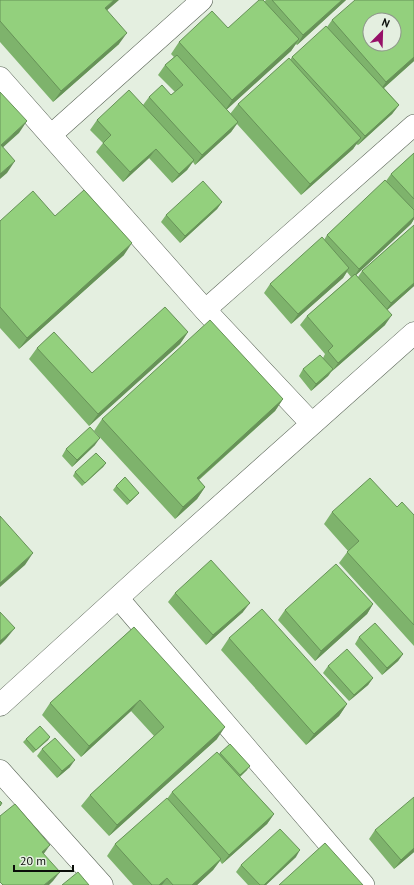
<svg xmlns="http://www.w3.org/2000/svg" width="414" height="885" font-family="'PT Sans',sans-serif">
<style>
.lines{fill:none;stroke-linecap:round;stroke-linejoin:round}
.minor-casing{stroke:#5a6457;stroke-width:22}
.tertiary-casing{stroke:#5a6457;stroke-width:23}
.minor{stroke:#fff;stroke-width:21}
.tertiary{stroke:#fff;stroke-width:22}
.wall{fill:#7eb36c}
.shaded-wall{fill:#679258}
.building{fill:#93d07d;stroke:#679258;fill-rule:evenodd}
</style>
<rect width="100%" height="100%" fill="#e4efe0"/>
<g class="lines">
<g class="minor-casing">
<path id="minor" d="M 51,135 L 202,0
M 205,310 L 414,125
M 118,598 L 364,885"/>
</g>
<g class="tertiary-casing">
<path id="tertiary" d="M 0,78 L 205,310 L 312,424
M 0,705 L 145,573 L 414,333
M 0,771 L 102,885"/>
</g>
<use href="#minor" class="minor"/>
<use href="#tertiary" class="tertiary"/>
</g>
<path class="wall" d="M 0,0 L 107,10 L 119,44 L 53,102 L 0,42 Z
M 266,0 L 346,0 L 297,45 L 296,44 L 291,51 L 226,110 L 230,114 L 238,104 L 290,60 L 292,57 L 327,27 L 332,20 L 414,0 L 414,61 L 384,88 L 399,105 L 392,114 L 358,145 L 356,144 L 353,149 L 301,195 L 237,124 L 231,132 L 195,165 L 193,162 L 187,170 L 172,183 L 149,158 L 123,182 L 96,152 L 103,143 L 90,130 L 97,120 L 143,105 L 149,97 L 171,95 L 175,92 L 158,75 L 165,65 L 174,57 L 171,54 L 179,42 L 228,28 L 265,1 Z
M 414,153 L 414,219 L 411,224 L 356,275 L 358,277 L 362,271 L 414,225 L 414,286 L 387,310 L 385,325 L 331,372 L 328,376 L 311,391 L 299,376 L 303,369 L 323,358 L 325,354 L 300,325 L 307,316 L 351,277 L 347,272 L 343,278 L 291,324 L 264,293 L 270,284 L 324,240 L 327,235 L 386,181 L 391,174 Z
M 222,202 L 217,209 L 180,243 L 161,222 L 166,215 Z
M 55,216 L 124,255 L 19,349 L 0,328 L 0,221 Z
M 188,332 L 180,344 L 89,426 L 29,359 L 37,348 L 92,373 Z
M 283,399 L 275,411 L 199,480 L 205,487 L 197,499 L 175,519 L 94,431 L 102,419 Z
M 95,445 L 72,467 L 62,456 L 66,449 Z
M 106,463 L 103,467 L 82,486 L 73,476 L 75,472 Z
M 116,486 L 139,493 L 127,505 L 113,490 Z
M 397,507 L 414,515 L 414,646 L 339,563 L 348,551 L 324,524 L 332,512 Z
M 175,593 L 243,612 L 206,645 L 168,602 Z
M 373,604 L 367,614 L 315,661 L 278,620 L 285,610 Z
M 134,627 L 217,739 L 109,836 L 81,806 L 90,795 L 154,736 L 131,711 L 81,757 L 42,715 L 50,703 Z
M 359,637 L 403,654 L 398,661 L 382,675 L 355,644 Z
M 229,638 L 347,704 L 339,716 L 306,745 L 221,650 Z
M 328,666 L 373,678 L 368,685 L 349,701 L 323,673 Z
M 50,737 L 48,740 L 33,753 L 23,742 L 26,739 Z
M 42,749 L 70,767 L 57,778 L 37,756 Z
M 220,753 L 247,770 L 240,777 L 274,814 L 267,824 L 222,864 L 220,861 L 213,870 L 197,885 L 133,885 L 107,856 L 115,844 L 167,799 L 172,792 Z
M 375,830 L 414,852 L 394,869 L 369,839 Z
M 296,857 L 266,885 L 248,885 L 236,872 L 241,865 Z"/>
<path class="shaded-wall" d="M 114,0 L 119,0 L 97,19 L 105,8 Z
M 342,0 L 346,0 L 297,45 L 303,35 Z
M 127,33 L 119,44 L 53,102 L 61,91 Z
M 299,39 L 291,51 L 224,112 L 232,100 Z
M 414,57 L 414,61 L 378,93 L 386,82 Z
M 399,105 L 392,114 L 358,145 L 365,136 Z
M 27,121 L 19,133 L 0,150 L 0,146 Z
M 238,122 L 231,132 L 195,165 L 202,155 Z
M 361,138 L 353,149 L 301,195 L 310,184 Z
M 156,149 L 149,158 L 123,182 L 130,172 Z
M 194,160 L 187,170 L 172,183 L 179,174 Z
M 15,161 L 7,173 L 0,179 L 0,174 Z
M 222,202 L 217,209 L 180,243 L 185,236 Z
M 414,217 L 414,219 L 411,224 L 353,278 L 359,269 Z
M 132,243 L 124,255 L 19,349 L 27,338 Z
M 349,268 L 343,278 L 291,324 L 298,314 Z
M 414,283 L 414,286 L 384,313 L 391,303 Z
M 392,315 L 385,325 L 331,372 L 328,376 L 311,391 L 316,384 L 333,370 L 338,363 Z
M 188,332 L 180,344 L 89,426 L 98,414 Z
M 283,399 L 275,411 L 188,489 L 197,478 Z
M 100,438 L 95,445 L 72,467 L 77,460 Z
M 106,463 L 103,467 L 82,486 L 85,483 Z
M 205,487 L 197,499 L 175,519 L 183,507 Z
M 139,493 L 127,505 L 130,501 Z
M 33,553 L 25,565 L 0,587 L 0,583 Z
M 250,603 L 243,612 L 206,645 L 213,635 Z
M 373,604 L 367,614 L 315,661 L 321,651 Z
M 15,628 L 6,639 L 0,645 L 0,641 Z
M 403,654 L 398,661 L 382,675 L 387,668 Z
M 373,678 L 368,685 L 349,701 L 354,695 Z
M 140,700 L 131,711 L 81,757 L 89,746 Z
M 347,704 L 339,716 L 306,745 L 314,734 Z
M 225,727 L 217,739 L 109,836 L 117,825 Z
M 50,737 L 48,740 L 33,753 L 36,750 Z
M 75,760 L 70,767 L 57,778 L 62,771 Z
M 250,766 L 247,770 L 237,779 L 240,775 Z
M 274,814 L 267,824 L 222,864 L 229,855 Z
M 50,845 L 43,855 L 42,852 Z
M 414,848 L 414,852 L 394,869 L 401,860 Z
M 300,850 L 296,857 L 266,885 L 264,885 Z
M 221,859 L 213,870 L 197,885 L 192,885 Z
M 60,872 L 53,881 L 49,885 L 44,885 Z
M 167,878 L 162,885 L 159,885 Z"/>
<path class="building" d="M 0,0 L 114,0 L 105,8 L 127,33 L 61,91 L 0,21 Z
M 259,0 L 263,0 L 299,39 L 232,100 L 179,42 L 212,11 L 228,28 Z
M 272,0 L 342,0 L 303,35 Z
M 355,0 L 414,0 L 414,57 L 386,82 L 332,20 ZM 370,20 L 394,20 L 394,44 L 370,44 Z
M 326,26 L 399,105 L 365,136 L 292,57 Z
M 177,55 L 238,122 L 202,155 L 149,97 L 162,85 L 171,95 L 183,85 L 165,65 Z
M 289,58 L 361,138 L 310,184 L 238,104 Z
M 129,90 L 194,160 L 179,174 L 156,149 L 130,172 L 103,143 L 111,135 L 97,120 Z
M 0,92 L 27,121 L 1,145 L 15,161 L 0,174 Z
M 414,153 L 414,199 L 391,174 Z
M 385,180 L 414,210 L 414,217 L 359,269 L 327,235 Z
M 203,181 L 222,202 L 185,236 L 166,215 Z
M 84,190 L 132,243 L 27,338 L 0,307 L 0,221 L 33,191 L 55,216 Z
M 414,225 L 414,283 L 391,303 L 362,271 Z
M 322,237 L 349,268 L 298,314 L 270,284 Z
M 355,274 L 392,315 L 338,363 L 328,351 L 333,346 L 307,316 Z
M 165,307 L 188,332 L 98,414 L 37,348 L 54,332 L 92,373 Z
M 210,320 L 283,399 L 197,478 L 205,487 L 183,507 L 102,419 Z
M 320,355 L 333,369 L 316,384 L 303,369 Z
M 90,427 L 100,438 L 77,460 L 66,449 Z
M 96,453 L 106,463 L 85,483 L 75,472 Z
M 125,477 L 139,493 L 130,501 L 116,486 Z
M 370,478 L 397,507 L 402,502 L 414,515 L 414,625 L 347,552 L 359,541 L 332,512 Z
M 0,516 L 33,553 L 0,583 Z
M 211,560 L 250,603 L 213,635 L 175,593 Z
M 336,564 L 373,604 L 321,651 L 285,610 Z
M 262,609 L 347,704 L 314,734 L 229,638 Z
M 0,612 L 15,628 L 0,641 Z
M 375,623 L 403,654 L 387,668 L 359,637 Z
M 134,627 L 225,727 L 117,825 L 90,795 L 164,727 L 140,700 L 89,746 L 50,703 Z
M 347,649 L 373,678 L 354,695 L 328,666 Z
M 40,726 L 50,737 L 36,750 L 26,739 Z
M 55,738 L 75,760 L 62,771 L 42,749 Z
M 230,744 L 250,766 L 240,775 L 220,753 Z
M 217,752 L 274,814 L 229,855 L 172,792 Z
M 414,797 L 414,848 L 401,860 L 375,830 Z
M 167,798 L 221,859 L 192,885 L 173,885 L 167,878 L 159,885 L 152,885 L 115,844 Z
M 0,801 L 2,803 L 0,806 Z
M 15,804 L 50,845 L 42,852 L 60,872 L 44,885 L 3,885 L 0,882 L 0,816 Z
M 280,829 L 300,850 L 264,885 L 260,885 L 241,865 Z
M 325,843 L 363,885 L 279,885 Z
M 78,872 L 89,885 L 62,885 Z"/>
<g transform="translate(382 32) rotate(23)"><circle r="19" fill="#e4efe0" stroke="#8d958a"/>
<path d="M0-3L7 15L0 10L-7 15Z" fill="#961067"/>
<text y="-6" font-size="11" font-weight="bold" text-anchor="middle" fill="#0a0e09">N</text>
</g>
<path d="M14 865v6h59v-6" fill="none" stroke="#0a0e09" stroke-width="2"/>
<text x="20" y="865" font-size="12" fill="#0a0e09" stroke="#e4efe0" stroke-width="3" paint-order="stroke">20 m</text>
</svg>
